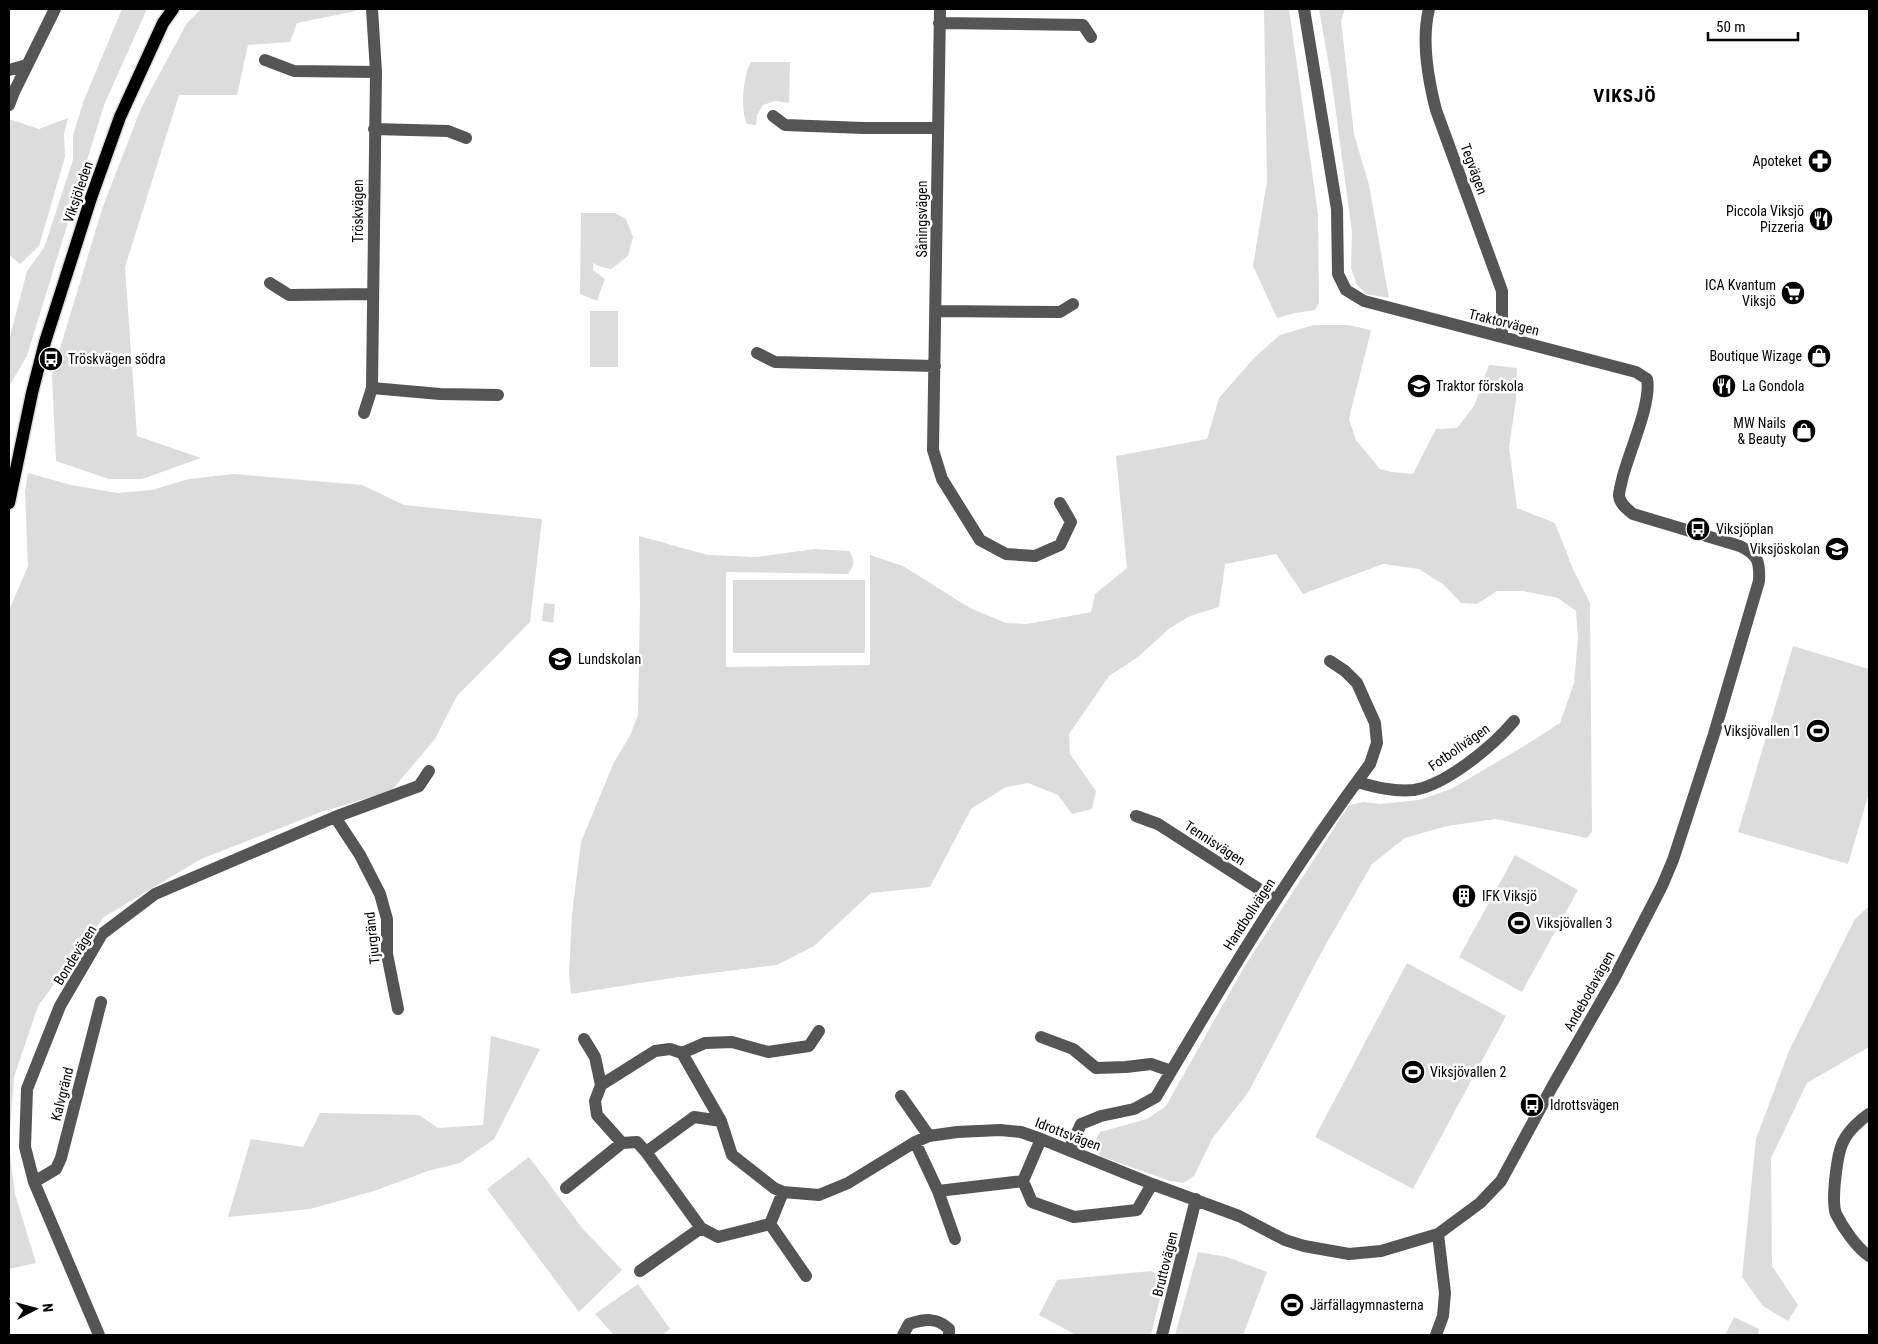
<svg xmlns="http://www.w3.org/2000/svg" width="1878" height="1344" font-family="'Roboto Condensed',sans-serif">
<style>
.green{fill:#dcdcdc}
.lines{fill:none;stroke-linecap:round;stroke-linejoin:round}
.major-casing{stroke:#dbdbdb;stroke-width:15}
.minor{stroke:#555;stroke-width:12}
.major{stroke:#000;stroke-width:12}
.labels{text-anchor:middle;stroke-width:5;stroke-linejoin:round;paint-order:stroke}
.poi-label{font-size:14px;fill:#000;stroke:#fff;text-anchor:start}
.street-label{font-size:14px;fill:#000;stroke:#fff}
.district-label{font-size:19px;font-weight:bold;letter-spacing:1px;fill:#000;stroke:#fff}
</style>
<rect width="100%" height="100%" fill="#fff"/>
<path class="green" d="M 122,9 L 147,9 L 104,105 L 27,356 L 9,386 L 9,340 L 27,271 L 44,248 L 73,160 L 73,135 L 84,100 Z
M 201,9 L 356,9 L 356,11 L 297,23 L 290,42 L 248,45 L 237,95 L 179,95 L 125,267 L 137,436 L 201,458 L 142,479 L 109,479 L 56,461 L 52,375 L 103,206 L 142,106 L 187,23 Z
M 1264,9 L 1289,9 L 1318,214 L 1319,303 L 1315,310 L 1295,313 L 1277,318 L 1253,266 L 1267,181 Z
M 1319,9 L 1345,9 L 1341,21 L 1354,134 L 1369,185 L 1389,298 L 1366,294 L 1357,285 L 1351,268 L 1352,232 L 1346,188 L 1332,83 Z
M 751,62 L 790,62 L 789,103 L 775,101 L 763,105 L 757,115 L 756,125 L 747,124 C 740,110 743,75 751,62 Z
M 68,118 L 64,134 L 65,157 L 39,246 L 20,264 L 9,255 L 9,119 L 39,129 Z
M 581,213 L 615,213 L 626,219 L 633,237 L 628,256 L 611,269 L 601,267 L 593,263 L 593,270 L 605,279 L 597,301 L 580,294 Z
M 590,311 L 618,311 L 618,367 L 590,367 Z
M 1314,325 L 1348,325 L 1371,330 L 1349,419 L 1356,440 L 1380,469 L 1392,472 L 1413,474 L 1436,429 L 1457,428 L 1474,406 L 1489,365 L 1517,368 L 1516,400 L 1509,447 L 1517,508 L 1555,523 L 1573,569 L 1590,603 L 1592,831 L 1587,838 L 1496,819 L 1447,826 L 1405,838 L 1372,864 L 1321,953 L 1249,1091 L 1212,1139 L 1194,1176 L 1183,1183 L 1170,1181 L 1100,1156 L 1092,1146 L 1100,1132 L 1147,1119 L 1166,1106 L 1243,969 L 1349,805 L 1364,802 L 1380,804 L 1419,800 L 1451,789 L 1521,748 L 1560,723 L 1574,683 L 1578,638 L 1576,611 L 1558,598 L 1523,591 L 1497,591 L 1477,604 L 1461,603 L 1444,585 L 1419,569 L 1383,564 L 1303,594 L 1276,554 L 1225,564 L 1219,607 L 1190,616 L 1170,628 L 1138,657 L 1109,676 L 1069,734 L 1070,754 L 1096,791 L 1092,809 L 1072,814 L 1058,795 L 1028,783 L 1006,787 L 971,809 L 930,887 L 871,893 L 814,946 L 777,965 L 672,978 L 571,994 L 569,973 L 572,914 L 581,842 L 614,762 L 630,736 L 638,715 L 640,606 L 639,536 L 708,555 L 756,557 L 815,549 L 849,551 C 855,560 855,565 848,574 L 726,572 L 726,667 L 870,665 L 870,555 L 903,566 L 970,608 L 1006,623 L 1027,624 L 1091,612 L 1095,594 L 1127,568 L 1116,456 L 1207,439 L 1219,398 L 1255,357 L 1280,335 Z
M 28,473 L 71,485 L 118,493 L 152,490 L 189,479 L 234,474 L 362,485 L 404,505 L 542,519 L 530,622 L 457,696 L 435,739 L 391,791 L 321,812 L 201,859 L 104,917 L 38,1006 L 14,1077 L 9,1145 L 9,610 L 28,566 L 25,492 Z
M 733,580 L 865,580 L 865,653 L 733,653 Z
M 544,603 L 555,604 L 553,623 L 542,621 Z
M 1793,646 L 1869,669 L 1869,793 L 1848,864 L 1738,832 Z
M 1515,855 L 1578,890 L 1522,992 L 1459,957 Z
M 1869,906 L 1869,1047 L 1807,1083 L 1771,1158 L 1772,1266 L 1798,1305 L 1788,1321 L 1763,1306 L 1742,1277 L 1756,1139 L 1789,1051 L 1855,919 Z
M 1407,963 L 1506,1016 L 1413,1189 L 1315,1137 Z
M 491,1036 L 540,1049 L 494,1139 L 460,1163 L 428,1171 L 374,1191 L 310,1209 L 228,1217 L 251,1139 L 303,1147 L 320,1113 L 419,1115 L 438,1128 L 483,1125 Z
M 9,1147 L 15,1194 L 36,1263 L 9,1269 Z
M 529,1157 L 582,1228 L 622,1270 L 579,1312 L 487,1189 Z
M 1198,1252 L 1227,1257 L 1267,1272 L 1243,1335 L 1175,1335 Z
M 1151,1271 L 1165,1278 L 1151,1335 L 1076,1335 L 1039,1315 L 1057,1280 Z
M 638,1284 L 670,1329 L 662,1335 L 614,1335 L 595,1314 Z
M 1734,1317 L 1759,1329 L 1758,1335 L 1725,1335 Z"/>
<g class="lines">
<g class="major-casing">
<path id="major" d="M 9,503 L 32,393 L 45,342 L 91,198 L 120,117 L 163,23 L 173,9"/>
</g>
<path class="minor" d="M 940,9 L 933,450 L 942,479 L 980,540 L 1006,554 L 1035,556 L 1060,545 L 1071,522 L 1060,503
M 1429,9 C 1421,41 1428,79 1436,110 L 1502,291 L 1502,337
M 939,23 L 1083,25 L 1091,37
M 265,60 L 294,71 L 376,72
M 9,70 L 27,65
M 9,105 L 14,92 L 55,9
M 773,116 L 785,125 L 863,128 L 937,128
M 374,129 L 448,131 L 466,138
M 270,283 L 289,295 L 373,294
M 936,311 L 1060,312 L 1073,304
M 757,353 L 775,362 L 935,366
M 372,388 L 440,394 L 498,395
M 364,413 L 372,388 L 376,72 L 372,9
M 1357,782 C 1375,787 1394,792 1414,790 C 1446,785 1493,746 1514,721
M 1136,816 L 1158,824 L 1276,900
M 335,817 L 360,855 L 380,894 L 387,919 L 387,954 L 398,1009
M 1041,1037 L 1073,1049 L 1096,1068 L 1126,1067 L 1151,1064 L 1171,1071
M 584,1039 L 595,1057 L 601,1085
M 682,1053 L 721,1121 L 732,1155 L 774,1188 L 783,1192 L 819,1195 L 848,1183 L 915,1142 L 929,1136 L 957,1132 L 1000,1130 L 1021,1132 L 1041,1139 L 1152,1184 L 1239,1216 L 1285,1240 L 1304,1246 L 1349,1254 L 1381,1251 L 1438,1234 L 1480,1203 L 1501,1181 L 1552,1087 L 1614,979 L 1662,886 L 1673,860 L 1714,734 L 1759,581 C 1760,561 1758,555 1740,546 L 1633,514 C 1627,509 1620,504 1619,496 C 1619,491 1621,485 1622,480 C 1628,454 1652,403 1647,379 L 1636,372 L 1364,301 L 1346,290 L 1338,274 L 1337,209 L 1304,9
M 901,1096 L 929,1136
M 1869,1114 C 1860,1120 1848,1131 1843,1142 C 1837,1154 1831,1201 1836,1214 C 1843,1228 1857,1248 1869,1256
M 721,1121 L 694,1117 L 646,1152 L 701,1228 L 718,1237 L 770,1224 L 783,1192
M 1041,1139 L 1023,1181 L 1032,1202 L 1074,1217 L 1137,1210 L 1152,1184
M 915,1142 L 938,1191 L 1023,1181
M 622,1143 L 637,1142 L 646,1152
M 1069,1150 L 1081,1124 L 1101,1116 L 1134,1109 L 1156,1097 C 1223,983 1291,870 1370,764 L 1377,743 L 1375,723 L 1357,683 L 1345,671 L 1330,661
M 34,1182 L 56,1169 L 61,1158 L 101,1002
M 566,1188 L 622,1143 L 597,1115 L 595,1101 L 601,1085 L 655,1051 L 670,1049 L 682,1053 L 705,1043 L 732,1042 L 768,1052 L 809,1046 L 819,1031
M 938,1191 L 955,1239
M 770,1224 L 806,1276
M 640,1271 L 701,1228
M 99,1335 L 34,1182 L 25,1147 L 27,1089 L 60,1006 L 102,934 L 155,894 L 335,817 L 419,786 L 429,771
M 903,1335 L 909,1324 C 924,1319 937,1317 949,1329 L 949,1335
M 1162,1335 L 1196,1199
M 1436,1335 L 1443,1316 L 1445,1293 L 1438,1234"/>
<use href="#major" class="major"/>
</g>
<defs>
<g id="pharmacy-disc" transform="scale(1.25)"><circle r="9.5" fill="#000" stroke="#fff"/><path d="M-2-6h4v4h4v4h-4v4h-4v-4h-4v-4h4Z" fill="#fff"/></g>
<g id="restaurant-disc" transform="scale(1.25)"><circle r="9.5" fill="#000" stroke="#fff"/><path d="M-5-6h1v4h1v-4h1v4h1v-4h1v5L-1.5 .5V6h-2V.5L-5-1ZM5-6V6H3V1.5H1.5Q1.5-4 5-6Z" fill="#fff"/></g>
<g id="supermarket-disc" transform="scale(1.25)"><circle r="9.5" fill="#000" stroke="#fff"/><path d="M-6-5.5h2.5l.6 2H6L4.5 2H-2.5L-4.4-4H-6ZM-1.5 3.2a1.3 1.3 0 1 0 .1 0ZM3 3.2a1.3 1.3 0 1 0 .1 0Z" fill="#fff"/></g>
<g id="shop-disc" transform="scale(1.25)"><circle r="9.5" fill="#000" stroke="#fff"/><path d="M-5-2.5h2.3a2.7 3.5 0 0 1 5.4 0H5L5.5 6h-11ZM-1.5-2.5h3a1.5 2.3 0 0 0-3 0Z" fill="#fff"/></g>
<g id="bus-disc" transform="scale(1.25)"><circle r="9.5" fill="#000" stroke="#fff"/><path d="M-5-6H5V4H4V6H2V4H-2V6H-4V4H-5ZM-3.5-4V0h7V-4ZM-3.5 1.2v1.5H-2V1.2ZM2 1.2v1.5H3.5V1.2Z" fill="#fff"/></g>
<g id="school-disc" transform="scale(1.25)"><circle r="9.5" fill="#000" stroke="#fff"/><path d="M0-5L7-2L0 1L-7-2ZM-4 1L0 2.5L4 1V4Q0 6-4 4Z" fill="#fff"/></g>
<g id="stadium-disc" transform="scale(1.25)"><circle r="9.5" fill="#000" stroke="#fff"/><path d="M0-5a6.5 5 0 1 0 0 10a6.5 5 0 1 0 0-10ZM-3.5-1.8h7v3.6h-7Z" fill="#fff"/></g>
<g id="building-disc" transform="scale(1.25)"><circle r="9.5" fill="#000" stroke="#fff"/><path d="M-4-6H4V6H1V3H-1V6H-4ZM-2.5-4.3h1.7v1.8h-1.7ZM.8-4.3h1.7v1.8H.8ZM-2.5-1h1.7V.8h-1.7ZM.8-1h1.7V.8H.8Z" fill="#fff"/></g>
</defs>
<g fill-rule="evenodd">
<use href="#pharmacy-disc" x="1820" y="161"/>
<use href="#restaurant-disc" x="1821" y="219"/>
<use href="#supermarket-disc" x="1793" y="293"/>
<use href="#shop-disc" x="1819" y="356"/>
<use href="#bus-disc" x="51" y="359"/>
<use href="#school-disc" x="1419" y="386"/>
<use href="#restaurant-disc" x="1724" y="386"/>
<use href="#shop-disc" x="1804" y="431"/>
<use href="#bus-disc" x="1698" y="529"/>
<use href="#school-disc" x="1837" y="549"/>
<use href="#school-disc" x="560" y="659"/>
<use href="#stadium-disc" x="1818" y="731"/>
<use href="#building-disc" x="1464" y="896"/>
<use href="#stadium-disc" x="1519" y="923"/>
<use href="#stadium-disc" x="1413" y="1072"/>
<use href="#bus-disc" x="1532" y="1105"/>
<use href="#stadium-disc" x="1292" y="1305"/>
</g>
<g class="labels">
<g class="poi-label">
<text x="1802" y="166" text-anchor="end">Apoteket</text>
<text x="1804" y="216" text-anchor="end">Piccola Viksjö<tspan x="1804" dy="16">Pizzeria</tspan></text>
<text x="1776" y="290" text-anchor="end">ICA Kvantum<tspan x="1776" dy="16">Viksjö</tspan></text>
<text x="1802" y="361" text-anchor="end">Boutique Wizage</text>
<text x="68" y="364">Tröskvägen södra</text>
<text x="1436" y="391">Traktor förskola</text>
<text x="1742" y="391">La Gondola</text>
<text x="1786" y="428" text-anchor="end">MW Nails<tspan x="1786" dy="16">&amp; Beauty</tspan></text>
<text x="1716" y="534">Viksjöplan</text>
<text x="1820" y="554" text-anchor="end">Viksjöskolan</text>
<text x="578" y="664">Lundskolan</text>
<text x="1800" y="736" text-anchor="end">Viksjövallen 1</text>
<text x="1482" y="901">IFK Viksjö</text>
<text x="1536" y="928">Viksjövallen 3</text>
<text x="1430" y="1077">Viksjövallen 2</text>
<text x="1550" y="1110">Idrottsvägen</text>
<text x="1310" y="1310">Järfällagymnasterna</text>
</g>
<g class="street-label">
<text transform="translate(1474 169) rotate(70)" y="5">Tegvägen</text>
<text transform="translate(78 192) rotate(-71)" y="5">Viksjöleden</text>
<text transform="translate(358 211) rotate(-90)" y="5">Tröskvägen</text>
<text transform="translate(922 219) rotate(-90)" y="5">Såningsvägen</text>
<text transform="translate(1504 322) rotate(14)" y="5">Traktorvägen</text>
<text transform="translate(1459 747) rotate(-35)" y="5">Fotbollvägen</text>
<text transform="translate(1215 843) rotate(33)" y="5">Tennisvägen</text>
<text transform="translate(1249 914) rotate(-57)" y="5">Handbollvägen</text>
<text transform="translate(372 938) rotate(-96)" y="5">Tjurgränd</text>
<text transform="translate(75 955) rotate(-58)" y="5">Bondevägen</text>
<text transform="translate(1589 991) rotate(-61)" y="5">Andebodavägen</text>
<text transform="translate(62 1094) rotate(-76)" y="5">Kalvgränd</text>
<text transform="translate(1068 1134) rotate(21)" y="5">Idrottsvägen</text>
<text transform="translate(1165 1264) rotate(-76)" y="5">Bruttovägen</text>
</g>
<g class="district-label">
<text x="1625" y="102">VIKSJÖ</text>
</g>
</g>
<rect width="1878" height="1344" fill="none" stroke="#000000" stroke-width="20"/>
<g transform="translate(35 1309) rotate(84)" stroke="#ffffff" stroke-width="4" paint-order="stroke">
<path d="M0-4L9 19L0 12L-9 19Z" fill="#000000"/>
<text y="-8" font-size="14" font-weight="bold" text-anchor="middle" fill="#000000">N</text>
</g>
<path d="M1708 32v8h90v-8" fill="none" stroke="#000000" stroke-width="2.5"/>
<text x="1716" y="32" font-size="15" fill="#000000" stroke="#ffffff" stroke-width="4" paint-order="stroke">50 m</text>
</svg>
